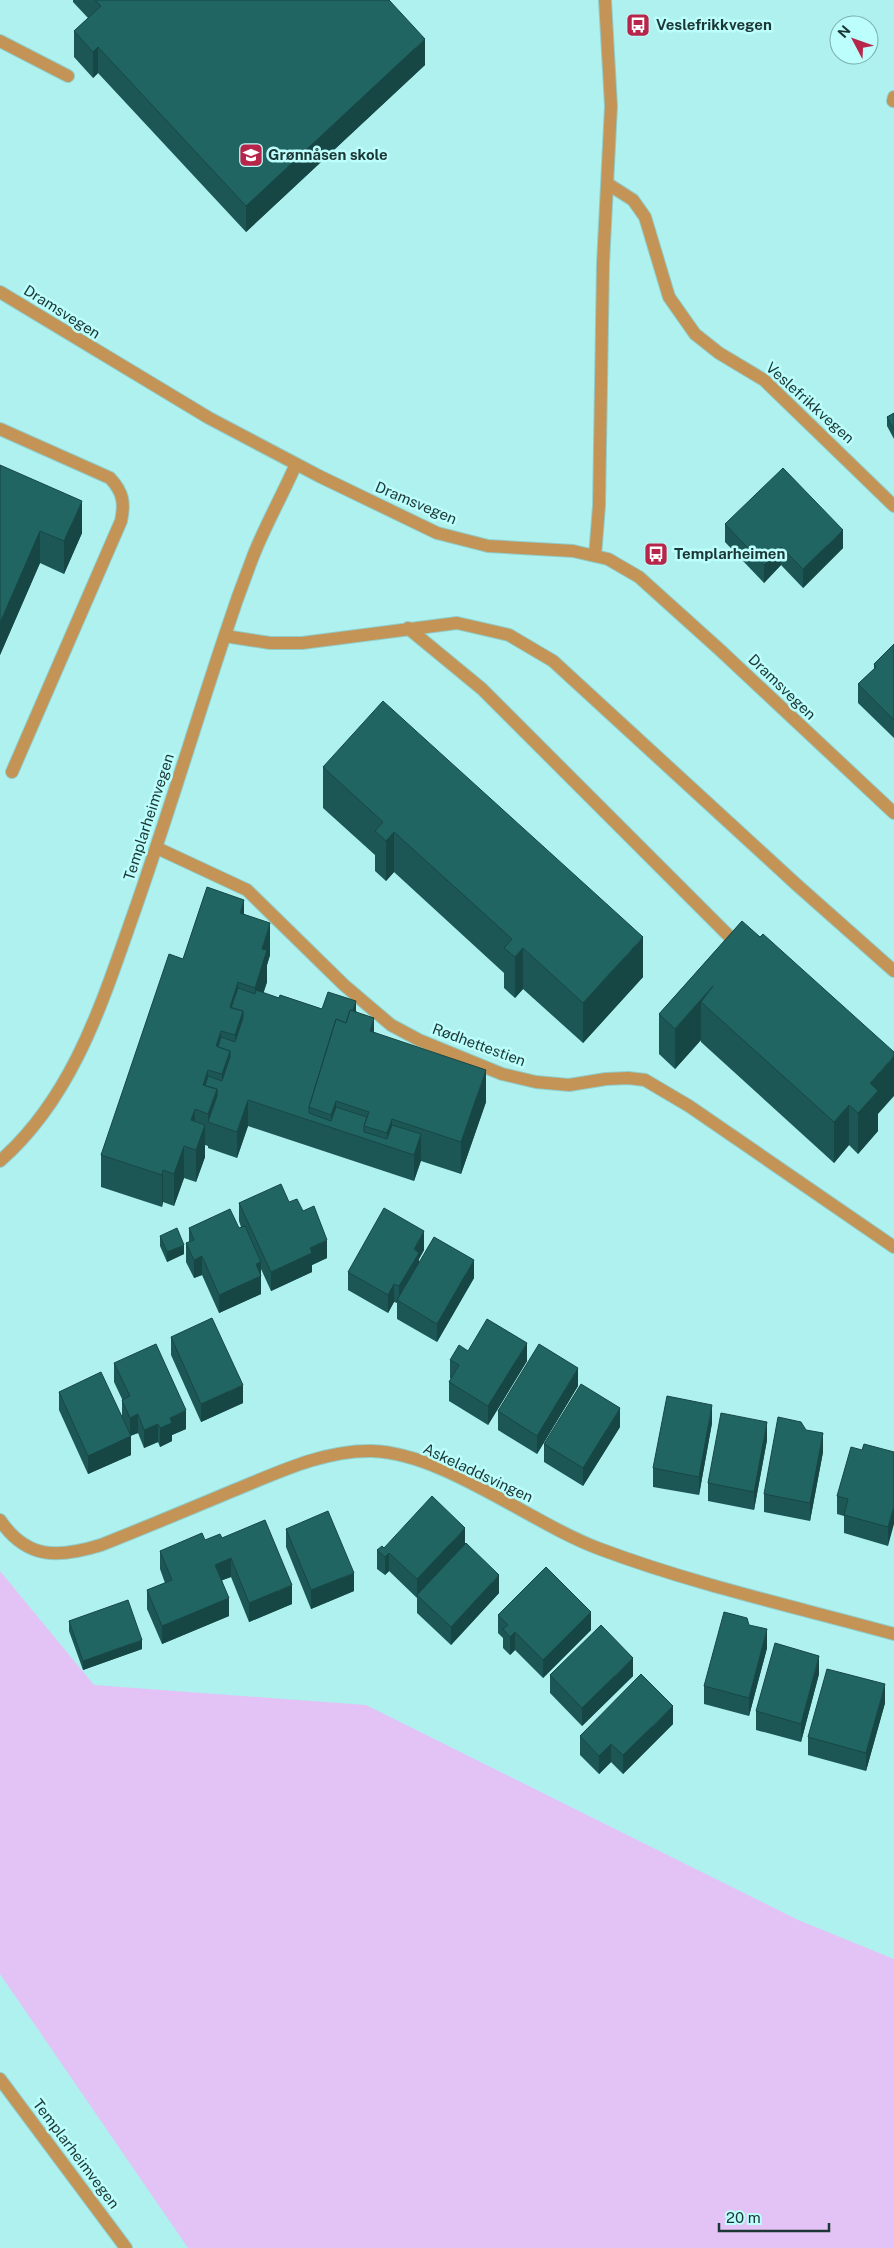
<svg xmlns="http://www.w3.org/2000/svg" width="894" height="2248" font-family="'Public Sans',sans-serif">
<style>
.green{fill:#e3c3f5}
.lines{fill:none;stroke-linecap:round;stroke-linejoin:round}
.service-casing{stroke:#91ccc9;stroke-width:14}
.minor-casing{stroke:#91ccc9;stroke-width:14}
.service{stroke:#c39455;stroke-width:12}
.minor{stroke:#c39455;stroke-width:12}
.wall{fill:#1c5755}
.shaded-wall{fill:#174745}
.building{fill:#216563;stroke:#174745}
.labels{text-anchor:middle;stroke-width:5;stroke-linejoin:round;paint-order:stroke}
.poi-label{font-size:15px;font-weight:bold;fill:#1c3736;stroke:#bbfefb;text-anchor:start}
.street-label{font-size:15px;fill:#1c3736;stroke:#bbfefb}
</style>
<rect width="100%" height="100%" fill="#aef1ee"/>
<path class="green" d="M 0,1571 L 94,1685 L 366,1705 L 798,1920 L 894,1959 L 894,2248 L 188,2248 L 0,1974 Z"/>
<g class="lines">
<g class="service-casing">
<path id="service" d="M 0,41 L 68,76
M 893,101 L 894,97
M 0,429 L 110,478 C 123,492 125,503 121,521 L 12,772
M 408,628 L 482,689 L 740,947
M 225,636 L 270,643 L 302,643 L 457,623 L 509,635 L 553,661 L 797,885 L 894,971"/>
</g>
<g class="minor-casing">
<path id="minor" d="M 608,184 L 633,200 L 645,217 L 669,297 L 695,334 L 719,353 L 764,380 L 894,506
M 0,292 L 209,418 L 319,476 L 437,533 L 488,546 L 573,551 L 608,559 L 639,577 L 720,650 L 894,813
M 595,556 L 599,506 L 603,264 L 611,106 L 605,0
M 157,848 L 247,890 L 344,985 L 391,1025 L 419,1040 L 502,1074 L 536,1082 L 569,1085 L 606,1079 L 628,1078 L 645,1080 L 689,1106 L 894,1247
M 0,1161 C 72,1098 101,1006 132,918 C 165,825 193,731 224,638 C 233,610 243,582 254,554 C 266,524 283,494 296,464
M 0,1520 C 27,1560 59,1558 101,1545 C 144,1528 187,1510 230,1492 C 275,1474 322,1450 372,1451 C 444,1453 532,1524 600,1549 C 696,1585 796,1607 894,1634
M 0,2079 L 126,2248"/>
</g>
<use href="#service" class="service"/>
<use href="#minor" class="minor"/>
</g>
<path class="wall" d="M 73,0 L 389,0 L 425,65 L 246,232 L 98,73 L 93,78 L 74,57 L 74,31 L 88,18 L 73,2 Z
M 894,413 L 894,439 L 887,426 L 887,417 Z
M 0,465 L 82,533 L 64,574 L 40,563 L 0,655 Z
M 725,524 L 843,548 L 803,588 L 781,565 L 764,583 L 725,542 Z
M 894,644 L 894,738 L 858,703 L 858,684 L 874,669 L 874,664 Z
M 323,767 L 643,977 L 583,1043 L 523,989 L 515,998 L 504,988 L 504,973 L 394,872 L 386,881 L 375,871 L 375,855 L 323,808 Z
M 244,915 L 270,955 L 267,965 L 267,982 L 263,993 L 279,998 L 322,1009 L 356,1011 L 374,1032 L 486,1102 L 461,1174 L 421,1161 L 414,1181 L 248,1126 L 237,1158 L 208,1148 L 208,1146 L 205,1145 L 205,1157 L 196,1182 L 184,1178 L 174,1206 L 163,1202 L 162,1207 L 101,1187 L 101,1155 L 183,959 Z
M 742,921 L 878,1114 L 878,1131 L 858,1154 L 849,1145 L 834,1163 L 701,1042 L 701,1040 L 675,1069 L 659,1054 L 659,1014 Z
M 289,1202 L 303,1211 L 327,1258 L 312,1265 L 312,1272 L 271,1291 L 261,1269 L 261,1294 L 219,1313 L 202,1275 L 194,1278 L 186,1262 L 186,1243 L 189,1242 L 189,1228 L 239,1228 L 241,1227 L 239,1221 L 239,1203 Z
M 160,1236 L 184,1254 L 167,1262 L 160,1246 Z
M 424,1250 L 419,1259 L 419,1263 L 474,1278 L 437,1342 L 397,1319 L 397,1303 L 394,1302 L 388,1313 L 348,1290 L 348,1272 Z
M 171,1337 L 243,1403 L 201,1422 L 171,1355 Z
M 468,1351 L 527,1361 L 488,1425 L 449,1401 L 449,1382 L 451,1379 L 450,1378 L 450,1360 Z
M 114,1363 L 186,1429 L 172,1435 L 172,1441 L 160,1447 L 158,1442 L 144,1448 L 138,1433 L 130,1436 L 131,1455 L 88,1474 L 59,1410 L 59,1392 L 122,1417 L 122,1399 L 114,1382 Z
M 578,1386 L 537,1454 L 498,1430 L 498,1411 Z
M 712,1423 L 699,1495 L 653,1487 L 653,1468 Z
M 620,1427 L 583,1486 L 544,1462 L 544,1444 Z
M 806,1430 L 823,1452 L 810,1521 L 764,1512 L 764,1494 Z
M 767,1440 L 754,1510 L 708,1501 L 708,1483 Z
M 862,1450 L 894,1452 L 888,1546 L 844,1533 L 844,1516 L 837,1514 L 837,1496 Z
M 286,1529 L 354,1591 L 311,1609 L 286,1547 Z
M 222,1538 L 292,1604 L 249,1622 L 231,1577 L 222,1580 L 229,1616 L 162,1644 L 147,1609 L 147,1590 L 165,1583 L 160,1569 L 160,1551 L 205,1540 Z
M 465,1544 L 499,1593 L 451,1645 L 417,1613 L 417,1598 L 389,1571 L 385,1575 L 377,1569 L 377,1550 L 384,1548 Z
M 498,1615 L 591,1630 L 543,1678 L 515,1650 L 510,1655 L 503,1648 L 503,1638 L 498,1633 Z
M 69,1621 L 142,1649 L 83,1670 L 69,1631 Z
M 749,1625 L 767,1648 L 749,1716 L 704,1704 L 704,1686 Z
M 819,1674 L 801,1742 L 756,1730 L 756,1711 Z
M 550,1675 L 633,1676 L 582,1726 L 550,1693 Z
M 885,1703 L 866,1771 L 808,1755 L 808,1737 Z
M 673,1724 L 623,1774 L 611,1762 L 599,1774 L 580,1755 L 580,1736 Z"/>
<path class="shaded-wall" d="M 425,39 L 425,65 L 246,232 L 246,206 Z
M 98,47 L 98,73 L 93,78 L 93,52 Z
M 82,501 L 82,533 L 64,574 L 64,541 Z
M 843,530 L 843,548 L 803,588 L 803,569 Z
M 40,531 L 40,563 L 0,655 L 0,623 Z
M 781,547 L 781,565 L 764,583 L 764,565 Z
M 394,832 L 394,872 L 386,881 L 386,841 Z
M 244,900 L 244,932 L 240,913 Z
M 270,923 L 270,955 L 267,965 L 267,982 L 255,1020 L 255,988 L 262,949 Z
M 643,937 L 643,977 L 583,1043 L 583,1003 Z
M 523,948 L 523,989 L 515,998 L 515,957 Z
M 238,982 L 238,1014 L 230,1007 Z
M 713,986 L 701,1002 L 701,1040 L 675,1069 L 675,1029 Z
M 356,1001 L 356,1027 L 346,1029 Z
M 243,1011 L 243,1044 L 235,1068 L 235,1035 Z
M 374,1018 L 374,1050 L 370,1031 Z
M 221,1031 L 221,1054 L 216,1046 Z
M 230,1051 L 230,1083 L 222,1106 L 222,1074 Z
M 894,1056 L 894,1096 L 878,1114 L 878,1131 L 858,1154 L 858,1113 L 870,1083 Z
M 208,1070 L 208,1093 L 203,1085 Z
M 486,1070 L 486,1102 L 461,1174 L 461,1142 Z
M 217,1089 L 217,1121 L 208,1122 L 208,1114 Z
M 248,1100 L 248,1126 L 237,1158 L 237,1132 Z
M 336,1101 L 336,1130 L 331,1128 L 331,1115 Z
M 849,1105 L 849,1145 L 834,1163 L 834,1122 Z
M 195,1109 L 195,1142 L 191,1120 Z
M 392,1119 L 392,1148 L 387,1147 L 387,1133 Z
M 205,1125 L 205,1157 L 196,1182 L 196,1150 Z
M 421,1134 L 421,1160 L 414,1181 L 414,1155 Z
M 184,1146 L 184,1178 L 174,1206 L 174,1174 Z
M 163,1170 L 163,1202 L 162,1207 L 162,1175 Z
M 424,1231 L 424,1250 L 419,1259 L 419,1271 L 399,1302 L 399,1286 L 414,1249 Z
M 327,1240 L 327,1258 L 312,1265 L 312,1272 L 271,1291 L 271,1272 L 310,1248 Z
M 184,1245 L 184,1254 L 167,1262 L 167,1252 Z
M 202,1256 L 202,1275 L 194,1278 L 194,1260 Z
M 474,1260 L 474,1278 L 437,1342 L 437,1324 Z
M 261,1262 L 261,1294 L 219,1313 L 219,1295 L 256,1264 Z
M 394,1284 L 394,1302 L 388,1313 L 388,1295 Z
M 527,1343 L 527,1361 L 488,1425 L 488,1406 Z
M 578,1368 L 578,1386 L 537,1454 L 537,1436 Z
M 243,1385 L 243,1403 L 201,1422 L 201,1404 Z
M 712,1405 L 712,1423 L 699,1495 L 699,1477 Z
M 620,1408 L 620,1427 L 583,1486 L 583,1468 Z
M 186,1410 L 186,1429 L 172,1435 L 172,1441 L 160,1447 L 160,1428 L 170,1418 Z
M 138,1414 L 138,1433 L 130,1436 L 130,1418 Z
M 767,1422 L 767,1440 L 754,1510 L 754,1492 Z
M 158,1424 L 158,1442 L 144,1448 L 144,1430 Z
M 823,1433 L 823,1452 L 810,1521 L 810,1503 Z
M 131,1436 L 131,1455 L 88,1474 L 88,1456 Z
M 894,1506 L 894,1524 L 888,1546 L 888,1527 Z
M 465,1528 L 465,1546 L 417,1595 L 417,1579 Z
M 389,1553 L 389,1571 L 385,1575 L 385,1557 Z
M 231,1558 L 231,1577 L 215,1583 L 215,1565 Z
M 354,1573 L 354,1591 L 311,1609 L 311,1590 Z
M 499,1575 L 499,1593 L 451,1645 L 451,1627 Z
M 292,1585 L 292,1604 L 249,1622 L 249,1603 Z
M 229,1598 L 229,1616 L 162,1644 L 162,1626 Z
M 591,1612 L 591,1630 L 543,1678 L 543,1660 Z
M 767,1629 L 767,1648 L 749,1716 L 749,1698 Z
M 515,1632 L 515,1650 L 510,1655 L 510,1637 Z
M 142,1640 L 142,1649 L 83,1670 L 83,1661 Z
M 819,1656 L 819,1674 L 801,1742 L 801,1724 Z
M 633,1658 L 633,1676 L 582,1726 L 582,1708 Z
M 885,1684 L 885,1703 L 866,1771 L 866,1753 Z
M 673,1706 L 673,1724 L 623,1774 L 623,1755 Z
M 611,1744 L 611,1762 L 599,1774 L 599,1756 Z"/>
<path class="building" d="M 95,0 L 389,0 L 425,39 L 246,206 L 98,47 L 93,52 L 74,31 L 101,6 Z
M 894,413 L 894,430 L 887,417 Z
M 0,465 L 82,501 L 64,541 L 40,531 L 0,623 Z
M 783,468 L 843,530 L 803,569 L 781,547 L 764,565 L 725,524 Z
M 894,644 L 894,720 L 858,684 L 876,667 L 874,664 Z
M 383,701 L 643,937 L 583,1003 L 523,948 L 515,957 L 504,948 L 512,939 L 394,832 L 386,841 L 375,831 L 383,822 L 323,767 Z
M 207,887 L 244,900 L 240,913 L 270,923 L 262,949 L 267,950 L 255,988 L 238,982 L 230,1007 L 243,1011 L 235,1035 L 221,1031 L 216,1046 L 230,1051 L 222,1074 L 208,1070 L 203,1085 L 217,1089 L 208,1114 L 195,1109 L 191,1120 L 205,1125 L 196,1150 L 184,1146 L 174,1174 L 163,1170 L 162,1175 L 101,1155 L 169,954 L 183,959 Z
M 742,921 L 760,937 L 763,934 L 894,1052 L 894,1056 L 870,1083 L 878,1091 L 858,1113 L 849,1105 L 834,1122 L 701,1002 L 713,986 L 675,1029 L 659,1014 Z
M 238,988 L 255,994 L 256,990 L 279,998 L 280,995 L 322,1009 L 328,992 L 356,1001 L 353,1010 L 350,1010 L 346,1023 L 336,1019 L 309,1107 L 309,1113 L 331,1121 L 336,1107 L 367,1117 L 364,1126 L 364,1132 L 387,1139 L 392,1125 L 421,1134 L 414,1155 L 248,1100 L 237,1132 L 208,1122 L 217,1096 L 217,1089 L 205,1086 L 208,1076 L 222,1081 L 230,1057 L 230,1051 L 218,1047 L 221,1037 L 235,1042 L 243,1018 L 243,1011 L 231,1008 Z
M 350,1010 L 374,1018 L 370,1031 L 486,1070 L 461,1142 L 392,1119 L 387,1133 L 364,1126 L 369,1112 L 336,1101 L 331,1115 L 309,1107 L 336,1019 L 346,1023 Z
M 281,1184 L 289,1202 L 297,1199 L 303,1211 L 314,1206 L 327,1240 L 310,1248 L 312,1253 L 271,1272 L 239,1203 Z
M 384,1208 L 424,1231 L 414,1249 L 419,1253 L 399,1286 L 394,1284 L 388,1295 L 348,1272 Z
M 230,1209 L 239,1228 L 245,1226 L 261,1262 L 256,1264 L 261,1276 L 219,1295 L 202,1256 L 194,1260 L 186,1243 L 194,1240 L 189,1228 Z
M 177,1228 L 184,1245 L 167,1252 L 160,1236 Z
M 434,1237 L 474,1260 L 437,1324 L 397,1300 Z
M 212,1318 L 243,1385 L 201,1404 L 171,1337 Z
M 487,1319 L 527,1343 L 488,1406 L 449,1382 L 459,1365 L 450,1360 L 459,1345 L 468,1351 Z
M 156,1344 L 186,1410 L 170,1418 L 172,1423 L 160,1428 L 158,1424 L 144,1430 L 138,1414 L 130,1418 L 122,1400 L 130,1396 L 114,1363 Z
M 539,1344 L 578,1368 L 537,1436 L 498,1411 Z
M 101,1372 L 131,1436 L 88,1456 L 59,1392 Z
M 581,1384 L 620,1408 L 583,1468 L 544,1444 Z
M 667,1396 L 712,1405 L 699,1477 L 653,1468 Z
M 721,1413 L 767,1422 L 754,1492 L 708,1483 Z
M 778,1417 L 801,1422 L 806,1430 L 823,1433 L 810,1503 L 764,1494 Z
M 864,1444 L 894,1452 L 894,1506 L 888,1527 L 844,1515 L 848,1499 L 837,1496 L 851,1447 L 862,1450 Z
M 432,1496 L 465,1528 L 417,1579 L 389,1553 L 385,1557 L 377,1550 L 382,1546 L 384,1548 Z
M 328,1511 L 354,1573 L 311,1590 L 286,1529 Z
M 265,1520 L 292,1585 L 249,1603 L 231,1558 L 215,1565 L 229,1598 L 162,1626 L 147,1590 L 172,1580 L 160,1551 L 202,1533 L 205,1540 L 220,1534 L 222,1538 Z
M 466,1543 L 499,1575 L 451,1627 L 417,1595 Z
M 546,1567 L 591,1612 L 543,1660 L 515,1632 L 510,1637 L 503,1629 L 508,1625 L 498,1615 Z
M 128,1600 L 142,1640 L 83,1661 L 69,1621 Z
M 724,1612 L 747,1618 L 749,1625 L 767,1629 L 749,1698 L 704,1686 Z
M 601,1625 L 633,1658 L 582,1708 L 550,1675 Z
M 775,1643 L 819,1656 L 801,1724 L 756,1711 Z
M 827,1669 L 885,1684 L 866,1753 L 808,1737 Z
M 641,1674 L 673,1706 L 623,1755 L 611,1744 L 599,1756 L 580,1736 Z"/>
<defs>
<g id="bus-square" transform="scale(1.25)"><rect x="-9" y="-9" width="18" height="18" rx="4" fill="#b7264a" stroke="#bbfefb"/><path d="M-5-6H5V4H4V6H2V4H-2V6H-4V4H-5ZM-3.5-4V0h7V-4ZM-3.5 1.2v1.5H-2V1.2ZM2 1.2v1.5H3.5V1.2Z" fill="#fff"/></g>
<g id="school-square" transform="scale(1.25)"><rect x="-9" y="-9" width="18" height="18" rx="4" fill="#b7264a" stroke="#bbfefb"/><path d="M0-5L7-2L0 1L-7-2ZM-4 1L0 2.5L4 1V4Q0 6-4 4Z" fill="#fff"/></g>
</defs>
<g fill-rule="evenodd">
<use href="#bus-square" x="638" y="25"/>
<use href="#school-square" x="251" y="155"/>
<use href="#bus-square" x="656" y="554"/>
</g>
<g class="labels">
<g class="poi-label">
<text x="656" y="30">Veslefrikkvegen</text>
<text x="268" y="160">Grønnåsen skole</text>
<text x="674" y="559">Templarheimen</text>
</g>
<g class="street-label">
<text transform="translate(62 312) rotate(32)" y="5">Dramsvegen</text>
<text transform="translate(810 403) rotate(42)" y="5">Veslefrikkvegen</text>
<text transform="translate(416 503) rotate(23)" y="5">Dramsvegen</text>
<text transform="translate(782 687) rotate(44)" y="5">Dramsvegen</text>
<text transform="translate(149 817) rotate(-72)" y="5">Templarheimvegen</text>
<text transform="translate(479 1045) rotate(20)" y="5">Rødhettestien</text>
<text transform="translate(478 1473) rotate(25)" y="5">Askeladdsvingen</text>
<text transform="translate(76 2154) rotate(53)" y="5">Templarheimvegen</text>
</g>
</g>
<g transform="translate(854 40) rotate(311)"><circle r="24" fill="#bbfefb" stroke="#7baeac"/>
<path d="M0-4L9 19L0 12L-9 19Z" fill="#b7264a"/>
<text y="-8" font-size="14" font-weight="bold" text-anchor="middle" fill="#1c3736">N</text>
</g>
<path d="M719 2223v8h110v-8" fill="none" stroke="#1c3736" stroke-width="2.5"/>
<text x="726" y="2223" font-size="15" fill="#1c3736" stroke="#bbfefb" stroke-width="4" paint-order="stroke">20 m</text>
</svg>
